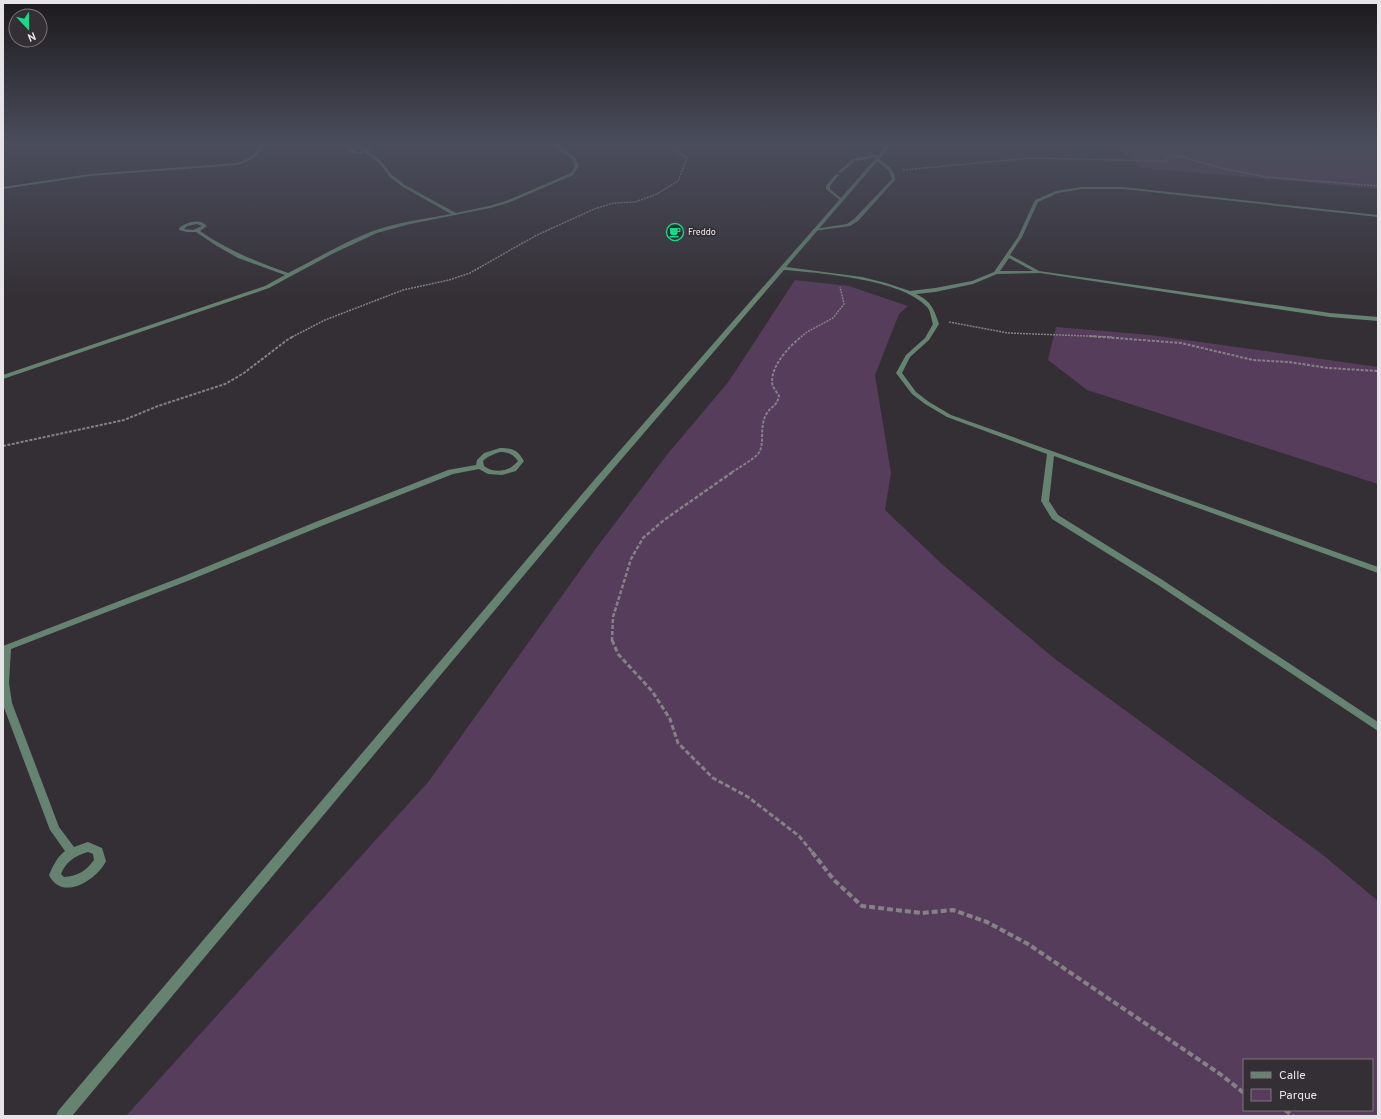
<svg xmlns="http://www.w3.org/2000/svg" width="1381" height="1119" font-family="Overpass,sans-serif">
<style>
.green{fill:#563d5b;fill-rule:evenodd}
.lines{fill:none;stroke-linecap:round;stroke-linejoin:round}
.path-far4{stroke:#868187;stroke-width:1.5;stroke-dasharray:2 1;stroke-linecap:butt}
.path-far3{stroke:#868187;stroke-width:2;stroke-dasharray:3 1.5;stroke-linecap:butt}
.path-far2{stroke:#868187;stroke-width:2.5;stroke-dasharray:4 2;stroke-linecap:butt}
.path-far1{stroke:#868187;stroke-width:3;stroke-dasharray:5 2.5;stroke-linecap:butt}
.path{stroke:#868187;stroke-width:4;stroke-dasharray:6 3;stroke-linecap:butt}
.lane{fill:#668371;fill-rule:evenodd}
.street{fill:#668371;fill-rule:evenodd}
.labels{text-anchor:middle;stroke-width:3.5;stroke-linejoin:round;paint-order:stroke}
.far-poi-label{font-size:9px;fill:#e7e4e8;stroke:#342f35;text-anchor:start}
</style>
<rect width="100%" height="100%" fill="#342f35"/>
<path class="green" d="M 1116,143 L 1304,144 L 1378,150 L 1378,189 L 1143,168 L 1112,145 Z
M 795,280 L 849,286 L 908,306 L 899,314 L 875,375 L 891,473 L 885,510 L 944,566 L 1055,659 L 1323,855 L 1378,901 L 1378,1116 L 126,1116 L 429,781 L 597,547 L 666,456 L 729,381 ZM 1244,1060 L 1372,1060 L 1372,1110 L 1244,1110 Z
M 1056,327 L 1150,335 L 1378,367 L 1378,484 L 1087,390 L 1048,360 Z"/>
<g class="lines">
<path class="path-far4" d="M 723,143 L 754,147 L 806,143
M 823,143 L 853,147
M 903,170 L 1031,158 L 1165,161 L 1171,154 L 1225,169 L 1267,177 L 1378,186
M 949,322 L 1008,333 L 1113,337
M 292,337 L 325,320 L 403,290 L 449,280 L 470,273 L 535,236 L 594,209 L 614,203 L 635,202 L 657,194 L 678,181 L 687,158 L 668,145 L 668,143
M 801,337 L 807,332 L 833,318 L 844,304 L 840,287"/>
<path class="path-far3" d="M 1089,336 L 1181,343 L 1253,360 L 1289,362 L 1328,368 L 1378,371
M 3,446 L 124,420 L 158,406 L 225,384 L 244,373 L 287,340 L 294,336
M 732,472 C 740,467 751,461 758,454 C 766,444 758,427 767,413 C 772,405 776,408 779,396 C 777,392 772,387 772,382 C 772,364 789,347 802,336"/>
<path class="path-far2" d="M 612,641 L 613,617 L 631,559 L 643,538 L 664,520 L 734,471"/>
<path class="path-far1" d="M 612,640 L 618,654 L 652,691 L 670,719 L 678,743 L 713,778 L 748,797 L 799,836 L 813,853"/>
<path class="path" d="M 812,852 L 834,880 L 862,906 L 922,913 L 953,910 L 987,922 L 1028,944 L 1220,1074 L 1244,1093
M 1285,1110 L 1293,1116"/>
<path class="lane" d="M 880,154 L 881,156 L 855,161 L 841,173 L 838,172 L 853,159 Z
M 876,158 L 878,158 C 886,164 896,170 895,180 L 858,221 L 850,226 L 813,231 L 813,229 L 815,229 L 847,224 L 854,219 L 892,179 L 889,171 L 876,160 Z
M 836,174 L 839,175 L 830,186 L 830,189 L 842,199 L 843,200 L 841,201 L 826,189 L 826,186 Z"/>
<path class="street" d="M 261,143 L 265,143 C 259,156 251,161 237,165 L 90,176 L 3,189 L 3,187 L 90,174 L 237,163 C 249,159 256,155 261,143 Z
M 550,143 L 555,143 L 575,157 L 579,166 L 573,175 L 508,203 L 490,208 L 410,224 L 377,233 L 334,253 L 269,288 L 3,379 L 3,375 L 265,286 L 285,275 L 238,258 L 217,246 L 196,232 L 187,232 L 179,230 L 179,228 C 187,222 200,218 207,226 L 200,231 C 227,250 257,262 288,273 C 316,259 344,242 373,231 C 398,222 425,219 451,214 L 403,187 L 390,177 L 378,162 L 365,152 L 358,154 L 349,152 L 349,150 C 356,147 364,144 371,150 L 368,151 L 380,160 L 392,175 L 405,185 L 456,213 L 489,206 L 506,201 L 571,173 L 575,166 L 572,159 ZM 358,149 L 365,149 L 366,150 L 358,152 L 354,151 ZM 197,224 L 202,226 L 193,230 L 184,229 L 187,226 Z
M 889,143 L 893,143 L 786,267 L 862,277 L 886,283 L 910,291 L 935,288 L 972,281 L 994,272 L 1018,237 L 1035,200 L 1056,191 L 1082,187 L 1123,187 L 1378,215 L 1378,217 L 1123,189 L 1082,189 L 1058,193 L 1038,202 L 1022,237 L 1010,255 L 1039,271 L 1330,313 L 1378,317 L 1378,321 L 1330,317 L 1040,273 L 997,274 L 973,284 L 935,292 L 916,294 C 931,301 934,309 939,324 L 929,340 L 910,357 L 902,373 L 916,392 L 929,402 L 951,415 L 1378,567 L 1378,573 L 1054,456 L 1049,501 L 1058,515 L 1161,579 L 1378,722 L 1378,731 L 1155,583 L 1052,519 L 1041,501 L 1047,454 L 947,417 L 925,404 L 912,394 L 896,373 L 906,355 L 925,338 L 933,324 C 931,319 931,311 927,307 C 902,279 820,273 784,270 L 601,483 L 72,1116 L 56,1116 L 58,1111 L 595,479 ZM 1009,258 L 1033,271 L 1000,271 Z
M 500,448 C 513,448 518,450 524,461 L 516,471 L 502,475 L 488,474 L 479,469 L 453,474 L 324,525 L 190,580 L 11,649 L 9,683 L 12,703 L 59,827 L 74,847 L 88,842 L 102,848 L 106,861 C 97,880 62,902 49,875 C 53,866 57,857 65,851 L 50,830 L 3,705 L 3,646 L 184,576 L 318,521 L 448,470 L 476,465 L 477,460 L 484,453 ZM 500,452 C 508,452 513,454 518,461 C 509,472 495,474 484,466 L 483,461 C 488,456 494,454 500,452 ZM 88,852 L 93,854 L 94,860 C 86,871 78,876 64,877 L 61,874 C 66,861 75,856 88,852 Z"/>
</g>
<linearGradient id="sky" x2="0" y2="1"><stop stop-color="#1d1a1d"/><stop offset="0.48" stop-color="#4a4d5c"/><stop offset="1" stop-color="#4a4d5c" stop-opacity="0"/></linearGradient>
<rect width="1381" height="300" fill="url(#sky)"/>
<defs>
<g id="cafe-ring" transform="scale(0.9)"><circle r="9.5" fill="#342f35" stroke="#18d989" stroke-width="1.5"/><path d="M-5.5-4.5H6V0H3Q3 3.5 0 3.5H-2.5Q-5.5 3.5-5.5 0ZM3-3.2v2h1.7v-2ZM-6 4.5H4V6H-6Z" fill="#18d989"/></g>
</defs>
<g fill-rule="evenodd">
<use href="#cafe-ring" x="675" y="232"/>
</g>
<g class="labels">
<g class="far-poi-label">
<text x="688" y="235">Freddo</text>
</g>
</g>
<rect width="1381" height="1119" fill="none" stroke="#e7e4e8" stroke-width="8"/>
<rect x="1243" y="1059" width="130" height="52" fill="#342f35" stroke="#7c777d"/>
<rect x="1251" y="1072" width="20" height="6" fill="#668371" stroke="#7c777d"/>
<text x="1279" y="1079" font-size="12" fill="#e7e4e8">Calle</text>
<rect x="1251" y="1089" width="20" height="12" fill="#563d5b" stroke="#7c777d"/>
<text x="1279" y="1099" font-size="12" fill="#e7e4e8">Parque</text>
<g transform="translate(28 28) rotate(158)"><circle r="19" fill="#342f35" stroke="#7c777d"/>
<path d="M0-3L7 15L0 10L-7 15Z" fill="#18d989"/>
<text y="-6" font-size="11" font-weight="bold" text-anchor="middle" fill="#e7e4e8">N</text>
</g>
</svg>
